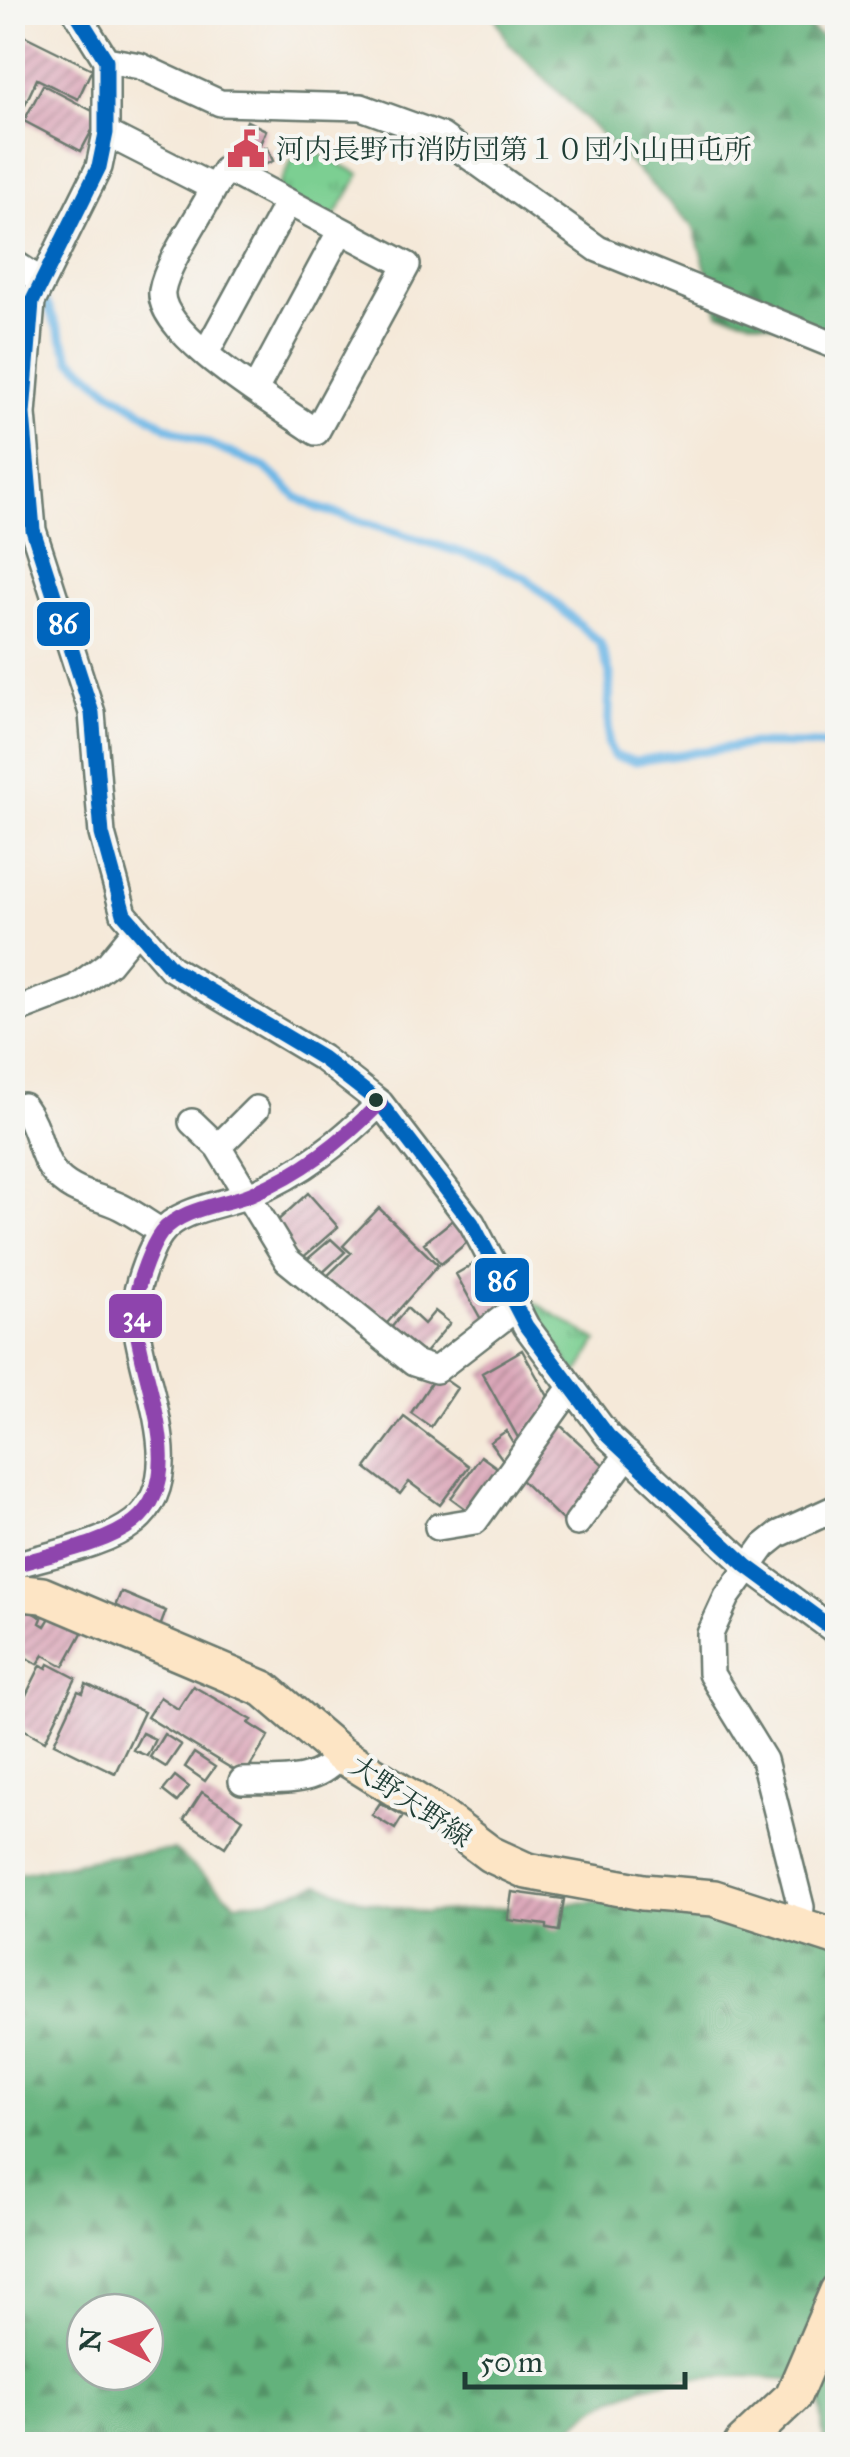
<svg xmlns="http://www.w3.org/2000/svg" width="850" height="2457" font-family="'IM FELL Great Primer','Noto Serif JP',serif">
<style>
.forest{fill:url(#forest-firs);stroke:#427858;stroke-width:2.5;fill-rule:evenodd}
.park{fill:url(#park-tufts);stroke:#4d8663;stroke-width:2.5}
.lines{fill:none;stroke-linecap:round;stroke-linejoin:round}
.stream{stroke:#6eb7e6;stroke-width:9}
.building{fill:url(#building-hatch)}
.street-casing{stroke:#6a796e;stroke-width:30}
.secondary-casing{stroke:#6a796e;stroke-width:40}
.street{stroke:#fff;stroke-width:25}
.secondary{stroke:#fde5c5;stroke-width:35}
.bus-1-casing{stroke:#f6f6f2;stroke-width:22}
.bus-2-casing{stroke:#f6f6f2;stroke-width:22}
.bus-1{stroke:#0065bd;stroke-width:15}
.bus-2{stroke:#8e44ad;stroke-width:15}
.bus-dot{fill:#1f3d34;stroke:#f6f6f2;stroke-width:4}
.labels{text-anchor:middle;stroke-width:8;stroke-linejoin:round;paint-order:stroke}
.poi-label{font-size:28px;fill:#1f3d34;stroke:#f6f6f2;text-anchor:start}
.street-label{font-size:28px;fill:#1f3d34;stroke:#f6f6f2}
.line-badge{stroke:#f6f6f2;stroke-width:4}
.badge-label{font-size:28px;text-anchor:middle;font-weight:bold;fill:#fff}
</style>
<defs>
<pattern id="forest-firs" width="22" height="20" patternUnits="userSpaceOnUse" patternTransform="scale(2.5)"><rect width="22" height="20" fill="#64b27c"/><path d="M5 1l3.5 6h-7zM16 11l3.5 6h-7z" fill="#529266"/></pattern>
<pattern id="park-tufts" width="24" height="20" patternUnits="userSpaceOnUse" patternTransform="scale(2.5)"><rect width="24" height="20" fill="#7bcf92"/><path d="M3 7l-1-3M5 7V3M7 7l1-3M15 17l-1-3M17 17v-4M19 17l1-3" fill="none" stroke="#64a978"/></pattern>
<pattern id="building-hatch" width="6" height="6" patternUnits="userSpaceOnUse" patternTransform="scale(2.5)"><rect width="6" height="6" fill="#dca8ba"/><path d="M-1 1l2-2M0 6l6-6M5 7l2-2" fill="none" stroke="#b28a98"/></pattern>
</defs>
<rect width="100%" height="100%" fill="#f6f6f2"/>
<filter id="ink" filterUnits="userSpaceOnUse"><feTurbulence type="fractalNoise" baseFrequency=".01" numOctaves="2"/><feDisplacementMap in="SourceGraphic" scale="20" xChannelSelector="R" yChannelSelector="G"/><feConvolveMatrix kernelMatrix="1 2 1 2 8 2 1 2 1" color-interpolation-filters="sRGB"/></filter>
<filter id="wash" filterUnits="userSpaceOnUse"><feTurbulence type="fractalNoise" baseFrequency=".0048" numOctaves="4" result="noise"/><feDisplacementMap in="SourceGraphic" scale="40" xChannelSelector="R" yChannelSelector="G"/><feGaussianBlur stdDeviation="2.25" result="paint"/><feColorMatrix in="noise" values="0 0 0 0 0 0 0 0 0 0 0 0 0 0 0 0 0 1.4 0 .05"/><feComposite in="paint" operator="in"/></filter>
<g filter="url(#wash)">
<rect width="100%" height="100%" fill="#f5e9d9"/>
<path class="forest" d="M 493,13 L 789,13 L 837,48 L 837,338 L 719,313 L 693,226 L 508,42 Z
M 174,1850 L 236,1903 L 271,1899 L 319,1884 L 365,1901 L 424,1913 L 635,1899 L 837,1928 L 837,2444 L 824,2444 L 819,2382 C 744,2375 663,2367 596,2408 C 581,2417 568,2433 555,2444 L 91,2444 L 32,2430 L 13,2431 L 12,1875 L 106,1857 ZM 85,2312 L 145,2312 L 145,2372 L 85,2372 Z"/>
<path class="park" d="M 300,145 L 360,174 L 332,221 L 276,191 Z
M 529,1299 L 597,1341 L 576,1376 Z"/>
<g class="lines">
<path class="stream" d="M 39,297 L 47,304 L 71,359 L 109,390 L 167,427 L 266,468 L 297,497 L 318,508 L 491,562 L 526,578 L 600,643 L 610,674 L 608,744 L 614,756 L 635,761 L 753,744 L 838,745"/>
</g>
<g id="blocks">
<path class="building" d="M 17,32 L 92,69 L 78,99 L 37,79 L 20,115 L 12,111 L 12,41 Z
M 43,85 L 100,115 L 81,151 L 24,121 Z
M 247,121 L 266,130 L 257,151 L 267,147 L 273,161 L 258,168 L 250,165 L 246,174 L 227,165 Z
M 308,1193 L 338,1227 L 300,1260 L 274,1224 Z
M 379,1208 L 438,1265 L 380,1331 L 322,1281 L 351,1253 L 343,1246 Z
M 454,1219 L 471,1239 L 441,1264 L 424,1243 Z
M 331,1239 L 345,1252 L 318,1277 L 304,1262 Z
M 482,1259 L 508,1306 L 482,1321 L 456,1274 Z
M 407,1308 L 424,1324 L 435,1311 L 450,1323 L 423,1355 L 391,1328 Z
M 522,1350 L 555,1409 L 521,1443 L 482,1373 Z
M 437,1374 L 457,1388 L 431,1427 L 411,1413 Z
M 404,1417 L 469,1466 L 440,1505 L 409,1482 L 400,1494 L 366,1468 Z
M 560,1425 L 610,1471 L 563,1521 L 519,1478 Z
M 506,1431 L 517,1449 L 503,1460 L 490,1442 Z
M 481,1456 L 503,1472 L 473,1514 L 451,1498 Z
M 121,1592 L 166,1611 L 155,1640 L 109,1621 Z
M 12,1601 L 42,1618 L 40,1623 L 45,1626 L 51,1616 L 83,1631 L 64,1666 L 44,1655 L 38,1664 L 12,1649 Z
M 49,1664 L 76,1678 L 45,1741 L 12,1723 L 41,1665 L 47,1668 Z
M 86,1684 L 144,1712 L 115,1773 L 54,1743 L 78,1691 L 83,1693 Z
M 193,1686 L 252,1720 L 249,1723 L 269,1736 L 244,1776 L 147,1717 L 160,1697 L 178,1709 Z
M 142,1733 L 155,1739 L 147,1756 L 133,1750 Z
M 164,1734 L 181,1745 L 166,1767 L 150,1757 Z
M 194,1753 L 215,1767 L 205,1781 L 185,1767 Z
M 175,1776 L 189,1787 L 177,1802 L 163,1791 Z
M 202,1792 L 243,1819 L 225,1847 L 184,1820 Z
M 380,1803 L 403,1816 L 395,1829 L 372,1815 Z
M 512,1892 L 564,1899 L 559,1931 L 547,1929 L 547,1925 L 508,1920 Z"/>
</g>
</g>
<g filter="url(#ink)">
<use href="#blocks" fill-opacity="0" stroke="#6a796e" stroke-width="2.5"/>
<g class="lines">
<g class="street-casing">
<path id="street" d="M 76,12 L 106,60 L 106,133 L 99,167 L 32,302 L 23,414 L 33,530 L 92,713 L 102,834 L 124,914 L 171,968 L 322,1058 L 380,1103 L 472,1223 L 526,1326 L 608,1436 L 747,1566 L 838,1633
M 106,60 L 140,66 L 220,103 L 361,107 L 441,136 L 598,249 L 838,347
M 106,133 L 214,188 L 226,169 L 407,265 L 316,432 C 281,407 157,335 162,291 C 166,264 201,214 214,188
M 12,262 L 41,281
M 206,353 L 288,202
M 256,388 L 341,230
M 12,1012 L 75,988 L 109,963 L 136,930
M 23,1106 C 39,1127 39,1152 52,1170 C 70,1194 97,1195 121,1207 C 135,1214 148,1224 162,1232
M 192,1122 L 218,1147 L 287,1260 L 414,1363 L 436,1370 L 516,1308
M 218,1147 L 256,1109
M 577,1523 L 628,1454
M 438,1527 L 475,1521 L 570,1389
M 12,1566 C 49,1554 103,1546 134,1522 C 199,1470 126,1357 136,1296 C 139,1280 151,1246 161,1233 C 180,1208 225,1205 251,1194 C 302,1173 342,1141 380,1103
M 242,1781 C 277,1780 318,1786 340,1754
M 799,1927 L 801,1907 L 764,1760 L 711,1674 L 710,1634 L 727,1597 L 764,1546 L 779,1534 L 838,1507"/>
</g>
<g class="secondary-casing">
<path id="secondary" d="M 12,1592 L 42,1595 L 264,1689 L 340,1754 L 438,1815 L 490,1854 L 527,1871 L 643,1892 L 714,1898 L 838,1938
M 742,2444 L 793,2396 L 838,2291"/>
</g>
<use href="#street" class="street"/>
<use href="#secondary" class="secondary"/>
<g class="bus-1-casing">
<path id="bus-1" d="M 76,12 L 106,60 L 106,133 L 99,167 L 32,302 L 23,414 L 33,530 L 92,713 L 102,834 L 124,914 L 171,968 L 322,1058 L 380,1103 L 472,1223 L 526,1326 L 608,1436 L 747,1566 L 838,1633"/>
</g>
<g class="bus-2-casing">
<path id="bus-2" d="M 12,1566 C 49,1554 103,1546 134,1522 C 199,1470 126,1357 136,1296 C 139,1280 151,1246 161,1233 C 180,1208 225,1205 251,1194 C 302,1173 342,1141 380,1103"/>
</g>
<use href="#bus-1" class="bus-1"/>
<use href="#bus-2" class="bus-2"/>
</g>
</g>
<defs>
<g id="civic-bare" transform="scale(3)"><path d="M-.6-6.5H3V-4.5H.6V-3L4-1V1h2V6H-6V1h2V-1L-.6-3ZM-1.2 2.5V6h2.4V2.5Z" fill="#d1495b" stroke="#f6f6f2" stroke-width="2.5" paint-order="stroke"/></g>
</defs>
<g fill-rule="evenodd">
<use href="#civic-bare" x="246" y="149"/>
</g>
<circle class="bus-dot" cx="376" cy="1100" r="9"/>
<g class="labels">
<g class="poi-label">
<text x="276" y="159">河内長野市消防団第１０団小山田屯所</text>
</g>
<g class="street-label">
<text transform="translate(411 1801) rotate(34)" y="10">大野天野線</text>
</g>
</g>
<g class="line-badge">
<rect x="35" y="600" width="57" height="48" rx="10" fill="#0065bd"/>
<rect x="473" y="1256" width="58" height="48" rx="10" fill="#0065bd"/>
<rect x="107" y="1292" width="57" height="48" rx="10" fill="#8e44ad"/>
</g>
<g class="badge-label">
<text x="63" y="633">86</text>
<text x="502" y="1290">86</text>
<text x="136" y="1326">34</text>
</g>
<rect width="850" height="2457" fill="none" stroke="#f6f6f2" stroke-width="50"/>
<g transform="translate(115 2342) rotate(275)"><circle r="48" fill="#f6f6f2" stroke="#a0aca6" stroke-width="2.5"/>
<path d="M0-8L18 38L0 25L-18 38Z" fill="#d1495b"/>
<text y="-15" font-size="28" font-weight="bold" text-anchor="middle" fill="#1f3d34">N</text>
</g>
<path d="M465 2372v15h220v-15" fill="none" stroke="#1f3d34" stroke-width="5"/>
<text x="480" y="2372" font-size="30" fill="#1f3d34" stroke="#f6f6f2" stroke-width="8" paint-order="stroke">50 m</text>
</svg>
